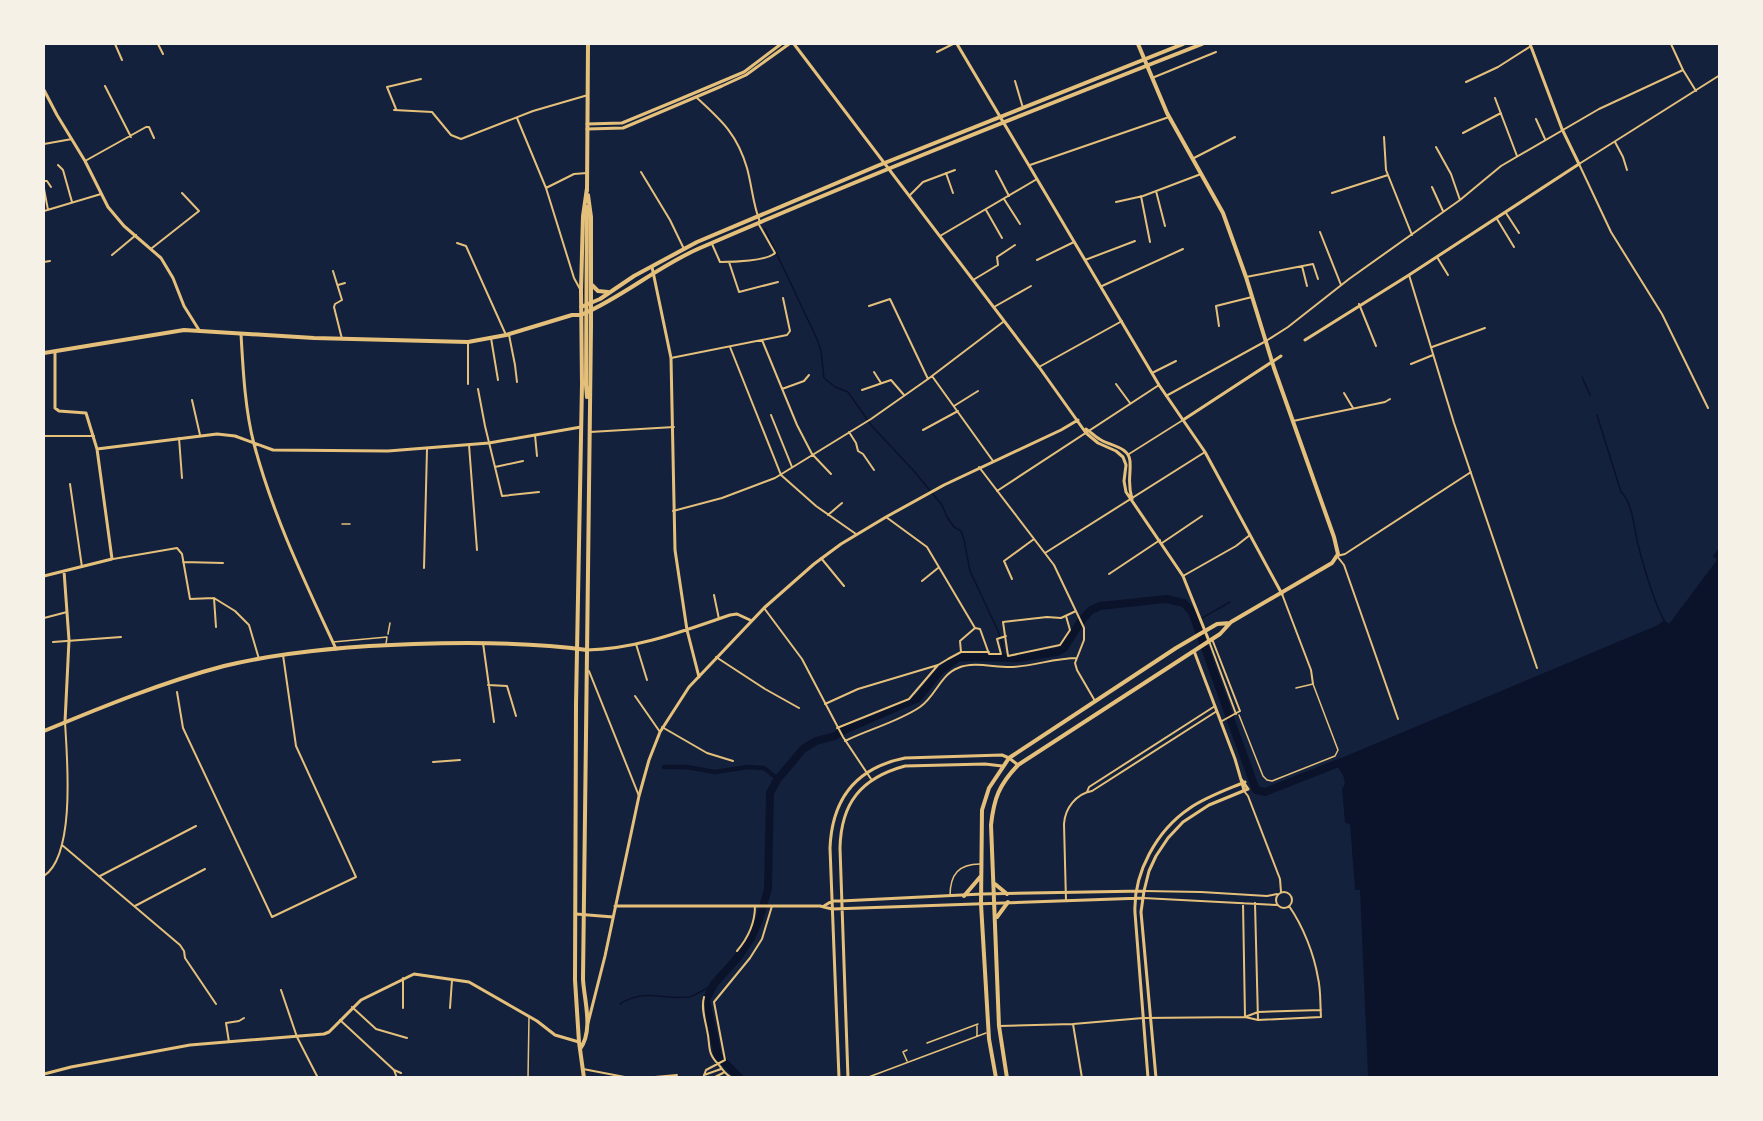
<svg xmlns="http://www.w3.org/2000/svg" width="1763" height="1121" font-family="'Libre Baskerville',serif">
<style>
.water{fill:#0b132b}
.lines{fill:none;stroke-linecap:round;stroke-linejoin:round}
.stream{stroke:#0b132b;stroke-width:1.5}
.canal{stroke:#0b132b;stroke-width:4.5}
.river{stroke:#0b132b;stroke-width:8}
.service{stroke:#e5c07b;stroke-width:1.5}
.pedestrian{stroke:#e5c07b;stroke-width:1.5}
.minor{stroke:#e5c07b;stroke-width:2}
.tertiary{stroke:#e5c07b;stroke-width:3}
.secondary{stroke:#e5c07b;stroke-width:4}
.primary{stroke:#e5c07b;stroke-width:4}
.trunk{stroke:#e5c07b;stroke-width:4}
</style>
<rect width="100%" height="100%" fill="#14213d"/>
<path class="water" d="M 1719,548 L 1719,1077 L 1368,1077 L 1360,890 L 1355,890 L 1350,824 L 1345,823 L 1342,789 C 1350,779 1338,770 1334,761 L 1658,625 L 1664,620 L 1669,624 L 1717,560 L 1713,556 Z"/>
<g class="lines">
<path class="stream" d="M 765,229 L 817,339 L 821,351 L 824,378 L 835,387 L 848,392 L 871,425 L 913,470 L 942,505 L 947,517 L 954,527 L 961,531 L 964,540 L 970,571 L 998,631 L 1002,643 L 1004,659
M 1582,377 L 1590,395
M 1597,415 L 1621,492 C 1632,502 1634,526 1637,540 C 1641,558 1655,606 1664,620
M 1195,622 L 1230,602
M 620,1004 C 645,988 662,1000 689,997 C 697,995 706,988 714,984"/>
<path class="canal" d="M 664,767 L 687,767 L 715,772 L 748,767 L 764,768 L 778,779"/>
<path class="river" d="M 740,1078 L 718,1056 L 706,1000 L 714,984 L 739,956 L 751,938 L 759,920 L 768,889 L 770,793 L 777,780 L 803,749 L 816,741 L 835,736 L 846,729 L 918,698 L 940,671 L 959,657 L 1019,658 L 1057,652 L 1064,648 L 1081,621 L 1091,610 L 1100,606 L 1166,599 L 1184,603 L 1192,612 L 1256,790 L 1265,792 L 1336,764"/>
<path class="service" d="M 342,524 L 350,524
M 388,634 L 390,623
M 333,642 L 387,637 L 386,644
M 1239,715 L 1263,776 L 1267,780 L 1272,781 L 1335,756 L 1338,750 L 1313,684 L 1296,688
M 977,1036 L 977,1026
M 927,1043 L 978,1024
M 907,1061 L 903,1052 L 907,1050
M 528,1078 L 529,1017
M 866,1078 L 986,1033"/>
<path class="pedestrian" d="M 1129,454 L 1183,420
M 950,896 C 950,874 959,864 980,864"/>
<path class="minor" d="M 115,44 L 122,60
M 158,44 L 163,54
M 1671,44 L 1683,70 L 1696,91
M 937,52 L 953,44
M 1152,78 L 1216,52
M 1015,81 L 1023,108
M 1466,82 L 1498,67 L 1531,46
M 105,86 L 131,137
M 697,98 C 722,121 737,134 747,168 C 752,186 753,205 760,222
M 1495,98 L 1517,156
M 396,109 L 387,87 L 421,79
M 394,110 L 432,112 L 451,135 L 461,139 L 533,111 L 588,95
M 517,118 L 546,188 L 574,278 L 580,289
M 1536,119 L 1545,139
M 1463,133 L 1501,113
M 1384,137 L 1386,170 L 1412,235
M 1615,142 L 1623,157 L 1627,170
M 44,144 L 72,139
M 1436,147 L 1451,174 L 1460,200
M 1192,159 L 1235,137
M 85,161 L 146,127 L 149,127 L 154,138
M 58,165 L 63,170 L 72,202
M 1030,165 L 1169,117
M 996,171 L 1009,196
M 641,172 L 670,220 L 684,249
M 946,173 L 953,193
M 44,181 L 47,181 L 51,187
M 1432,187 L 1443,211
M 546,188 L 574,174 L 587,173
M 44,189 L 48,210
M 1156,191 L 1165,226
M 1332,193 L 1388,175
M 909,196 L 923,182 L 955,170
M 1141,196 L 1150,242
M 1004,199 L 1020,224
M 1116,202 L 1143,196 L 1201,174
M 986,210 L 1002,238
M 44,211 L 101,194
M 1506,213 L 1519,233
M 1497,219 L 1514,247
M 1320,232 L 1341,285
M 940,236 L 1037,179
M 457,243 L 466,246 L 506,335
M 712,244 L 720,262 C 733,262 767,261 775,253 L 758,223
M 152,248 L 199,211 L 182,193
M 112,255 L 136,235
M 1437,257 L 1448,275
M 1037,260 L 1074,242
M 1085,260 L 1135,241
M 44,262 L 50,261
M 729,262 L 739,292 L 778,282
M 1302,266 L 1307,286
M 333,271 L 342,300 L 335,304 L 334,307 L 342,339
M 1409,275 L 1454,423 L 1537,668
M 1246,277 L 1313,264 L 1318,279
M 973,280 L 998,265 L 997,257 L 1015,245
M 338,285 L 345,283
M 1102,286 L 1183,249
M 1359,304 L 1376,346
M 869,306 L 890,299 L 928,379
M 994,307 L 1031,286
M 1219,326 L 1216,306 L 1252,297
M 509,335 L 515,365 L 517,382
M 491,338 L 498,380
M 762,340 L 797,425 L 812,454 L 831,474
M 730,347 L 781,475 L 816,506 L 856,534
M 1432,347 L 1485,328
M 671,358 L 787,335 L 790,331 L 783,298
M 1411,364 L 1433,355
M 1039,367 L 1122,321
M 874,372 L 881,383
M 1152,373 L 1176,361
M 932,376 L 993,461
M 468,384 L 468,342
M 1116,384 L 1130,403
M 478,389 L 485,426 L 502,496 L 539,492
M 782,389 L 804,381 L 809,375
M 862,390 L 891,380 L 904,395
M 1344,393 L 1353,408
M 1166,396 L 1266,341 L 1288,327 L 1349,279 L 1460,200 L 1501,166 L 1599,109 L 1683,70
M 192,400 L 200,435
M 954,406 L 978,391
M 1708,408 L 1662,314 L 1611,232 L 1579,164 L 1720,75
M 771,415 L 792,467
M 1293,421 L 1385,402 L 1390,399
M 923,430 L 958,411
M 590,432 L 674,427
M 849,432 L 856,443 L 858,451 L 863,454 L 874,470
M 535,435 L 537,456
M 44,436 L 94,436
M 179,438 L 182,478
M 469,445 L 477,550
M 495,467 L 523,461
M 979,467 L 1054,565 L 1084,628 L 1084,640 L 1075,663 L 1077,670 L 1095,701
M 70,484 L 82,567
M 997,491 L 1159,385
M 673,511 L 722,498 L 775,478 L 871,419 L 928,379 L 1003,322
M 828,515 L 842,503
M 886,517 L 927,547 L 975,628 L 980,629 L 989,654 L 1001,654 L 997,639 L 1006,636
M 1162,543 L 1202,516
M 1045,553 L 1205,452
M 1337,556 L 1344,565 L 1398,719
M 1337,556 L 1345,554 L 1471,472
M 821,558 L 844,586
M 113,559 L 177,548 L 182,554 L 190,599 L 214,598 L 235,611 L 249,625 L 259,659
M 183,562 L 223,563
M 424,568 L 427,449
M 1109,574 L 1160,540
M 1183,576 L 1236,546 L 1250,535
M 1012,579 L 1004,561 L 1034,539
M 922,581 L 938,568
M 1282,594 L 1311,670 L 1313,684
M 714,595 L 719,619
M 214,598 L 216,627
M 764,608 L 802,659 L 843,737 L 871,779
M 1066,616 L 1070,630 L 1060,645 L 1008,656 L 1003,622 L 1047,617 L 1061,618 L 1076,611
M 44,618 L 67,612
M 1212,639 L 1240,711
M 1209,641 L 1236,714
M 53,642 L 121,637
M 483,643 L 494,722
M 636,644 L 647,680
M 961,652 L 960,641 L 975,628
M 716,657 L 765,689 L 799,708
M 589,671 L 639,796
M 488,685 L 507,686 L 516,716
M 177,692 L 183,728 L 272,917 L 356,877 L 296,746 L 283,655
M 635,696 L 660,732
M 825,704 L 858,689 L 938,665
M 1222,721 L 1240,711
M 662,727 L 707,753 L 733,761
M 837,728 L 909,699 L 938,665 L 948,659 L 961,652 L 989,652
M 845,741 C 869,729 898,722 920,707 C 936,696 940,675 958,668 C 975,661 995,668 1013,667 C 1034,666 1055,658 1077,658
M 433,762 L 460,760
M 1244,791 L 1248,796 L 1280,879 L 1281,892
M 1087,792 L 1089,787 L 1215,706
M 62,845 L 180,945 L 184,951 L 185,958 L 216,1004
M 44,876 C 76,855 67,757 65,722
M 100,876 L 196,826
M 1144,891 L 1201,892 L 1267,896 L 1277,894
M1276 900a8 8 0 1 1 16 0a8 8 0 1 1-16 0Z
M 1143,898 L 1277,905
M 1066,901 L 1064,824 C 1065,808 1076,794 1092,791 L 1217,711
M 1243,903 L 1245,1017
M 1255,903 L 1258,1020
M 135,906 L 205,869
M 737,951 C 748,938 755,924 755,906
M 403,978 L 403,1008
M 281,990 L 297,1037 L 318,1078
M 704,997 C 701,1008 705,1019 707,1030 C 711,1047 706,1052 719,1065 C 724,1071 725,1075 733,1078
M 352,1007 L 376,1029 L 407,1038
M 450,1008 L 452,980
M 1245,1017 L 1258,1012 L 1321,1010
M 340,1020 L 394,1070 L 401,1073
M 1073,1024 L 1082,1078
M 999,1026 L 1073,1024 L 1143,1018 L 1245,1017 L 1258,1020 L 1321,1017 C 1320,1004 1321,990 1318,978 C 1314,954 1303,926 1289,906
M 229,1042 L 226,1023 L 239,1021 L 244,1018
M 583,1069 L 630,1078
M 394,1070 L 397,1078
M 704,1075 L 721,1069
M 644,1078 L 677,1075
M 703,1078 L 706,1070 L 725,1060 L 714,1002 L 750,958 L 762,939 L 772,906
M 713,1078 L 723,1073"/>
<path class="tertiary" d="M 794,44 L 1039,367 L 1086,433 L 1098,443 L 1116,451 L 1123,457 L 1126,465 L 1124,481 L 1126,492 L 1183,576 L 1209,641
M 957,44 L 1159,385 L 1205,452 L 1282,594
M 44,90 L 57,115 L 85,161 L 108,207 L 124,226 L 161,258 L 173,278 L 184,306 L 199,330
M 587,124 L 622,123 L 680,99 L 744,72 L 781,44
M 587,129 L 623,128 L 722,86 L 746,75 L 789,44
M 652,267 L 671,358 L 675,550 L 687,630 L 699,677
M 241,334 C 243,369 245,410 254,444 C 273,516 305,582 336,649
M 1305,340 L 1409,275 L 1579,164 L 1562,129 L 1530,44
M 1183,420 L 1281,356
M 1086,429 C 1091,432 1095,437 1101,440 C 1111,446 1129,447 1130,461 C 1131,477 1127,482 1132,499
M 97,449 L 217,434 L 235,436 L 273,450 L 388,451 L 489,443 L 581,427
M 64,571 L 69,640 L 65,722
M 44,576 L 112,559 L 97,449 L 86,413 L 59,411 L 55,408 L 55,352
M 587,650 C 637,649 683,631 730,615 L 737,614 L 750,620
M 1194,651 L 1235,759 L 1244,790
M 615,906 L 820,906 L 832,909 L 1143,898
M 824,906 L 832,901 L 841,901 L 982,894 L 1144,891
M 576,914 L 613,917
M 588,1023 L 605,956 L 639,796 L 649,760 L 660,732 L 689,687 L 764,608 L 814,564 L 841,544 L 886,517 L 944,485 L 1061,430 L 1078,420
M 44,1074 L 71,1067 L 190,1045 L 324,1034 L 329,1032 L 361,1000 L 414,974 L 469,982 L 537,1021 L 555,1035 L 579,1042
M 839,1078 L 830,848 C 832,799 855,768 905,758 L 1002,755 L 1009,758 L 1018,765
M 848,1078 L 840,848 C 841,803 861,778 905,766 L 985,764 L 1002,766
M 1148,1078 L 1135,913 C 1133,873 1157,830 1190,808 C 1206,797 1226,790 1245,782
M 1156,1078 L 1141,912 L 1144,891 L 1149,871 L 1156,856 L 1168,838 L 1183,822 L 1209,805 L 1248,789 L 1241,779"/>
<path class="secondary" d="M 44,353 L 184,330 L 314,338 L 468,342 L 506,335 L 572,315 L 581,315
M 44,731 C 102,707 163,682 224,666 C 286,651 351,646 414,644 C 472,642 529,642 587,650"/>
<path class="primary" d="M 587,191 L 588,44
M 587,207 L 586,385 L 587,397
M 592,285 L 598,291 L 608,292
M 581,307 L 600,299 L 634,276 L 697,242 L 877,166 L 1183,44
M 581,315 C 623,297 658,266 700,248 C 866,176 1034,110 1202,44
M 580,1049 C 594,1030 584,1000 583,979 L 591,326 L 591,217 L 588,195
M 584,1078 L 579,1042 L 575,980 L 576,704 L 582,384 L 581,290 L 583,216 L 587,188"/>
<path class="trunk" d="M 995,884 L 1007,894
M 964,896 L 981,876
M 997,917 L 1008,902
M 996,1078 L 989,1039 L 981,904 L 982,810 L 989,788 L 1009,758 L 1176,648 L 1217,624 L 1230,623
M 1007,1078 L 999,1026 L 991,825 C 994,798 999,785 1018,765 L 1220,634 L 1231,622 L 1332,563 L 1338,554 L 1334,537 L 1274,368 L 1246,277 L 1223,213 L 1167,113 L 1138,44"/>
</g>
<rect width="1763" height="1121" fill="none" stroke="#f6f1e7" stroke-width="90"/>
</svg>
